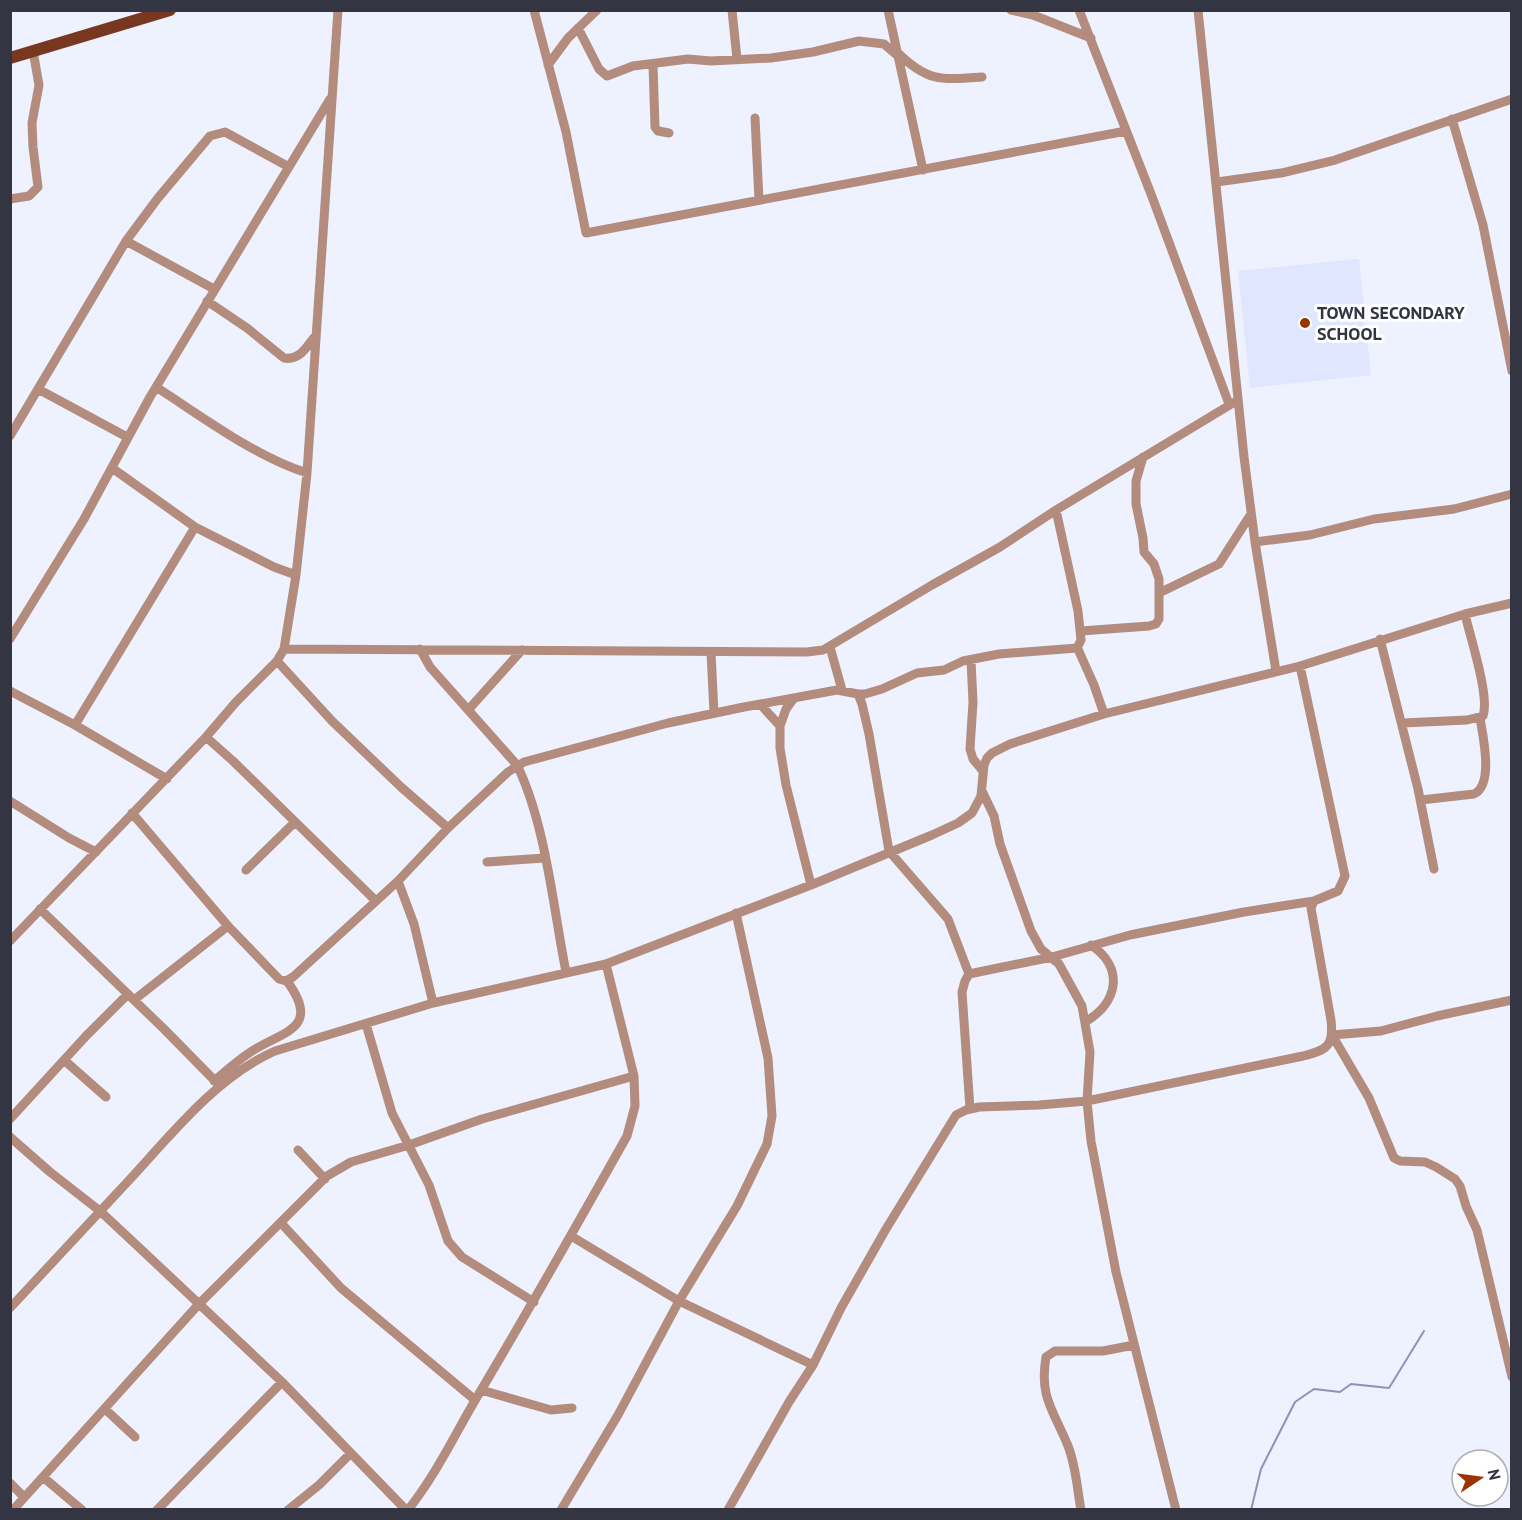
<svg xmlns="http://www.w3.org/2000/svg" width="1522" height="1520" font-family="'PT Sans',sans-serif">
<style>
.built{fill:#dfe6fd}
.lines{fill:none;stroke-linecap:round;stroke-linejoin:round}
.stream{stroke:#8a94b9;stroke-width:2}
.minor{stroke:#b38c7e;stroke-width:9}
.major{stroke:#78371f;stroke-width:12}
.poi-dot{fill:#993503;stroke:#fff;stroke-width:2}
.labels{text-anchor:middle;stroke-width:6;stroke-linejoin:round;paint-order:stroke}
.poi-label{font-size:18px;font-weight:bold;fill:#333642;stroke:#fff;text-anchor:start}
</style>
<rect width="100%" height="100%" fill="#eef1fe"/>
<path class="built" d="M 1359,259 L 1371,375 L 1250,388 L 1238,271 Z"/>
<g class="lines">
<path class="stream" d="M 1251,1510 L 1261,1469 L 1295,1402 L 1314,1389 L 1340,1392 L 1351,1384 L 1389,1388 L 1424,1331"/>
<path class="minor" d="M 534,10 L 566,132 L 586,233 L 1126,131
M 732,10 L 737,59
M 888,10 L 923,170
M 1011,10 L 1033,15 L 1091,38
M 1079,10 L 1151,194 L 1229,404
M 1198,10 L 1244,457 L 1255,542 L 1276,671
M 578,28 L 599,69 L 607,76 L 633,66 L 688,59 L 711,61 L 771,58 L 813,52 L 859,41 L 884,44 L 897,55
M 897,52 C 927,82 941,80 982,77
M 653,64 L 655,127 L 658,131 L 669,133
M 548,65 L 568,38 L 597,10
M 755,118 L 759,200
M 1452,119 L 1483,225 L 1512,371
M 1217,182 L 1281,173 L 1335,160 L 1512,99
M 10,199 L 29,196 L 38,187 L 33,147 L 32,123 L 39,85 L 33,51
M 126,241 L 214,289
M 207,301 L 247,328 L 284,358 C 300,361 307,346 316,335
M 156,387 C 203,417 254,456 307,473
M 38,389 L 127,437
M 10,436 L 126,241 L 158,198 L 210,136 L 225,132 L 289,167
M 112,468 L 195,527 L 274,567 L 296,575
M 1255,542 L 1310,535 L 1374,519 L 1454,509 L 1512,494
M 1159,593 L 1219,564 L 1251,514
M 1081,631 L 1149,626 L 1156,624 L 1159,619 L 1159,579 L 1154,564 L 1144,552 L 1143,538 L 1136,504 L 1136,481 L 1143,457
M 10,639 L 84,519 L 150,397 L 330,99
M 1380,639 L 1418,789 L 1434,869
M 830,647 L 842,690
M 1077,647 L 1094,685 L 1104,714
M 284,649 L 807,652 L 823,650 L 932,585 L 1000,547 L 1056,510 L 1238,400
M 420,649 L 430,667 L 517,765 C 546,825 553,907 566,972
M 711,652 L 714,713
M 971,660 L 973,702 L 970,749 L 973,759 L 983,771
M 277,661 L 332,721 L 401,787 L 448,828
M 10,691 L 75,725 L 167,779
M 858,694 L 862,704 L 869,734 L 889,851 L 948,919 L 969,974
M 794,698 L 786,709 L 780,726 L 780,748 L 786,785 L 811,885
M 760,704 L 780,726
M 469,709 L 522,650
M 1403,723 L 1467,720 L 1483,716 C 1490,696 1470,637 1465,614
M 75,725 L 195,527
M 206,737 L 233,761 L 375,900
M 982,791 L 994,816 L 1000,844 L 1031,931 L 1041,949 L 1059,964 L 1082,1006 L 1090,1052 L 1087,1101 L 1091,1141 L 1116,1272 L 1176,1510
M 1421,800 L 1474,794 C 1494,785 1483,736 1480,718
M 10,801 L 69,838 L 96,852
M 132,813 L 228,926 L 279,979 L 286,981 L 293,977 L 398,881 L 448,828 L 508,772 L 524,762 L 668,723 L 744,707 L 837,690 L 858,694 L 865,694 L 882,689 L 917,673 L 944,670 L 963,661 L 999,654 L 1077,648 L 1081,640 L 1078,611 L 1056,510
M 487,862 L 544,858
M 246,870 L 295,822
M 398,881 L 414,924 L 433,1003
M 40,909 L 165,1030 L 220,1086
M 10,941 L 206,737 L 236,702 L 277,661 L 284,649 L 296,575 L 307,473 L 338,10
M 134,1000 L 228,926
M 1512,1000 L 1437,1016 L 1381,1031 L 1332,1035 L 1369,1098 L 1394,1158 L 1400,1161 L 1425,1162 L 1436,1167 L 1455,1179 L 1460,1186 L 1466,1206 L 1477,1230 L 1512,1377
M 1085,1022 C 1118,1003 1125,968 1091,945
M 366,1024 L 392,1113 L 429,1185 L 448,1241 L 462,1257 L 534,1302
M 64,1060 L 106,1097
M 214,1081 C 227,1070 238,1060 252,1051 C 283,1031 322,1029 287,981
M 970,1109 L 962,992 L 965,981 L 969,974 L 1052,957 L 1130,935 L 1244,912 L 1314,901
M 10,1119 L 86,1036 L 128,994
M 10,1137 L 50,1172 L 100,1211 L 146,1254 L 282,1382 L 406,1510
M 298,1150 L 325,1179
M 281,1223 L 341,1288 L 475,1400
M 571,1236 L 679,1301 L 813,1365
M 10,1308 C 51,1264 92,1220 132,1177 C 174,1131 218,1076 275,1051 L 433,1003 L 606,964 L 811,885 L 932,835 L 958,823 L 972,813 L 981,796 L 984,765 L 987,758 L 992,753 L 1010,744 L 1104,714 L 1300,666 L 1465,614 L 1512,603
M 481,1390 L 551,1410 L 572,1408
M 105,1409 L 135,1437
M 43,1477 L 82,1510
M 10,1483 L 24,1497
M 13,1510 L 198,1305 L 327,1176 L 351,1162 L 409,1145 L 482,1119 L 634,1076
M 157,1510 L 282,1382
M 288,1510 L 319,1485 L 351,1453
M 408,1510 C 437,1473 454,1436 477,1397 C 529,1310 578,1223 627,1136 L 635,1106 L 634,1076 L 606,964
M 561,1510 L 618,1415 L 679,1301 L 737,1206 L 767,1144 L 772,1116 L 768,1058 L 736,913
M 728,1510 L 789,1402 L 813,1365 L 841,1308 L 886,1229 L 956,1115 L 966,1110 L 979,1107 L 1039,1105 L 1087,1101 L 1303,1056 C 1327,1050 1334,1046 1331,1020 L 1311,908 L 1314,901 L 1338,891 L 1345,876 L 1300,666
M 1081,1510 C 1077,1488 1076,1466 1068,1446 C 1054,1411 1039,1398 1046,1357 L 1055,1351 L 1103,1351 L 1134,1345"/>
<path class="major" d="M 10,58 L 170,10"/>
</g>
<circle class="poi-dot" cx="1305" cy="323" r="6"/>
<g class="labels">
<g class="poi-label">
<text x="1317" y="319">TOWN SECONDARY<tspan x="1317" dy="21">SCHOOL</tspan></text>
</g>
</g>
<rect width="1522" height="1520" fill="none" stroke="#333642" stroke-width="24"/>
<g transform="translate(1480 1478) rotate(77)"><circle r="28" fill="#ffffff" stroke="#adafb3" stroke-width="1.5"/>
<path d="M0-4.5L10 22L0 15L-10 22Z" fill="#993503"/>
<text y="-9" font-size="16" font-weight="bold" text-anchor="middle" fill="#333642">N</text>
</g>
</svg>
